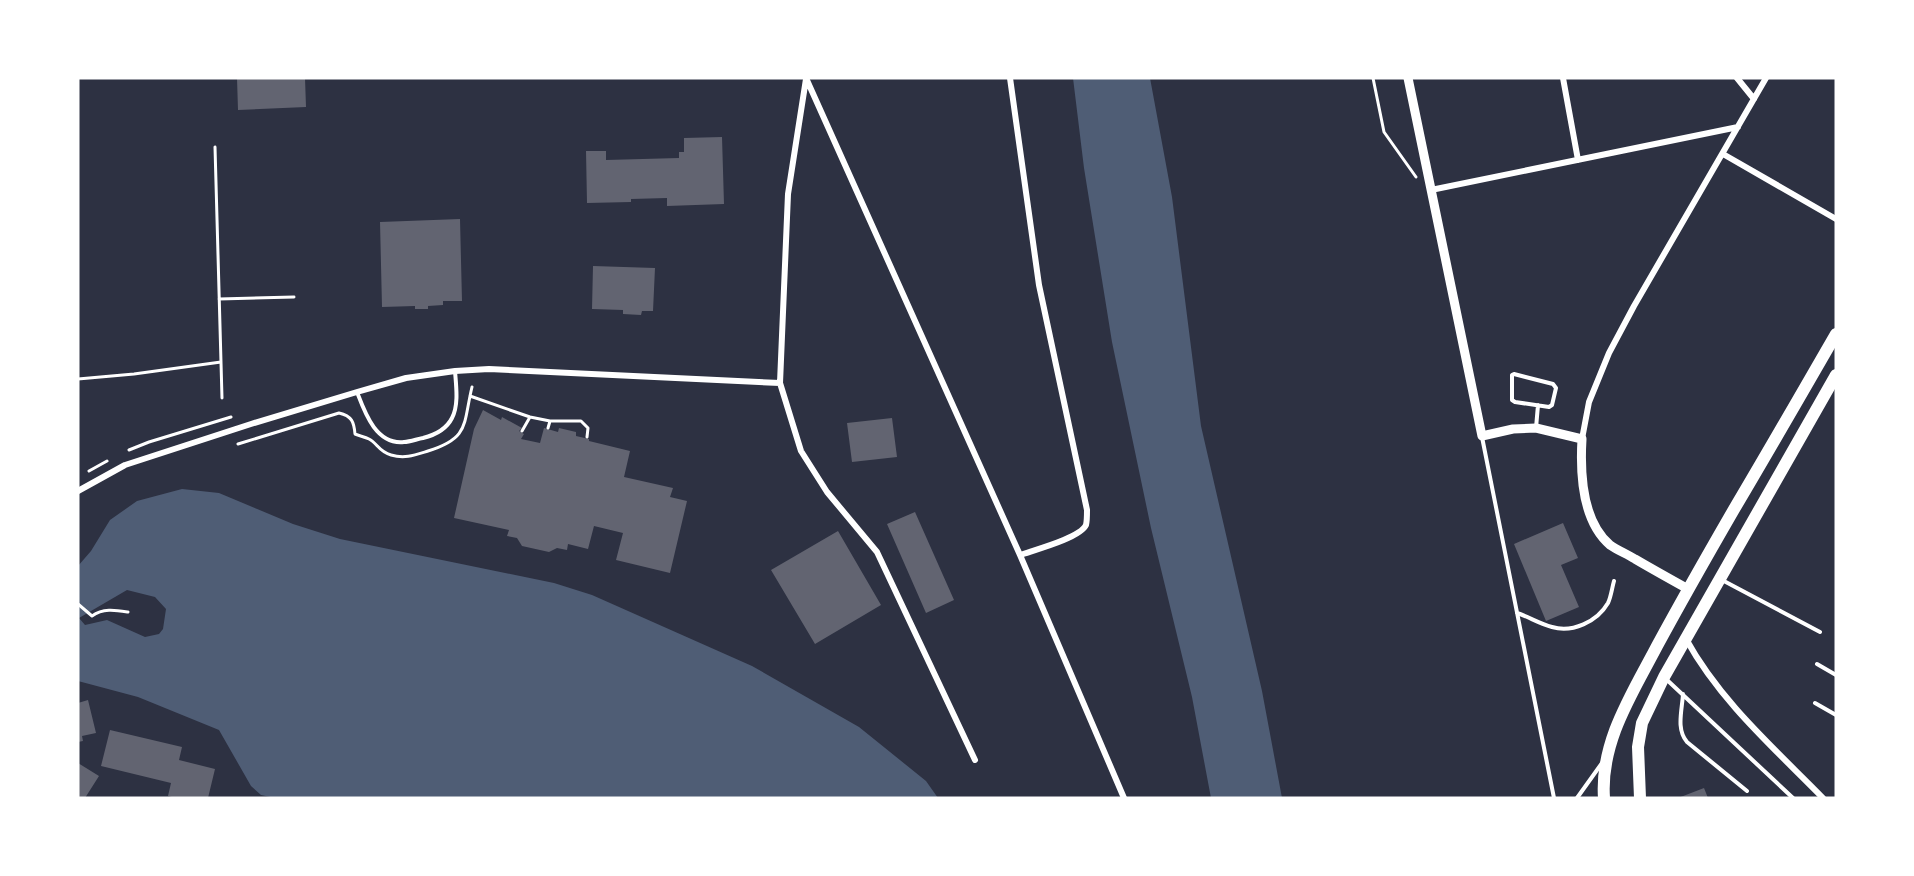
<svg xmlns="http://www.w3.org/2000/svg" width="1914" height="876" font-family="Ubuntu,sans-serif">
<style>
.water{fill:#4f5d75;fill-rule:evenodd}
.building{fill:#626471}
.lines{fill:none;stroke-linecap:round;stroke-linejoin:round}
.path{stroke:#fff;stroke-width:3}
.service{stroke:#fff;stroke-width:4}
.minor{stroke:#fff;stroke-width:6}
.tertiary{stroke:#fff;stroke-width:9}
.primary{stroke:#fff;stroke-width:12}
</style>
<rect width="100%" height="100%" fill="#2d3142"/>
<path class="water" d="M 1073,78 L 1150,78 L 1172,197 L 1201,426 L 1262,691 L 1282,798 L 1211,798 L 1192,697 L 1151,528 L 1112,342 L 1084,168 Z
M 182,489 L 219,493 L 293,524 L 340,539 L 554,583 L 592,595 L 752,666 L 859,727 L 926,781 L 938,798 L 275,798 L 261,795 L 251,786 L 219,730 L 138,697 L 78,681 L 78,566 L 91,551 L 110,520 L 137,501 ZM 127,590 L 155,597 L 166,609 L 163,629 L 159,634 L 145,637 L 107,620 L 85,625 L 79,618 Z"/>
<path class="building" d="M 237,78 L 305,78 L 306,107 L 238,110 Z
M 722,137 L 724,204 L 667,206 L 667,198 L 631,199 L 631,202 L 587,203 L 586,151 L 606,151 L 606,160 L 679,158 L 679,152 L 684,152 L 684,138 Z
M 460,219 L 462,301 L 443,301 L 443,305 L 428,306 L 428,309 L 415,309 L 415,306 L 382,307 L 380,222 Z
M 593,266 L 655,268 L 653,311 L 642,311 L 641,315 L 623,314 L 623,310 L 592,309 Z
M 483,410 L 501,420 L 502,417 L 522,428 L 519,431 L 524,434 L 521,439 L 540,443 L 544,428 L 558,432 L 559,428 L 576,432 L 576,436 L 589,439 L 589,441 L 630,451 L 624,477 L 673,488 L 670,497 L 687,501 L 670,573 L 616,560 L 623,533 L 594,526 L 588,549 L 568,544 L 567,550 L 557,548 L 549,552 L 522,546 L 517,538 L 507,536 L 509,530 L 454,518 L 474,429 Z
M 892,418 L 897,457 L 852,462 L 847,423 Z
M 915,512 L 954,600 L 926,613 L 887,524 Z
M 1563,523 L 1578,558 L 1561,565 L 1579,607 L 1546,621 L 1514,544 Z
M 838,531 L 881,605 L 815,644 L 771,570 Z
M 88,700 L 96,733 L 82,736 L 83,741 L 78,742 L 78,703 Z
M 110,730 L 182,747 L 179,760 L 215,769 L 208,798 L 175,798 L 168,796 L 171,783 L 101,766 Z
M 78,763 L 99,776 L 85,798 L 78,798 Z
M 1704,788 L 1708,798 L 1678,798 Z"/>
<g class="lines">
<path class="path" d="M 1373,78 L 1384,132 L 1416,177
M 215,147 L 222,398
M 219,299 L 294,297
M 78,379 L 134,374 L 221,362
M 470,396 L 530,417 L 550,421 L 581,421 L 588,428 L 587,437
M 548,428 L 550,421
M 522,431 L 530,417
M 238,444 L 339,413 C 352,416 354,422 355,434 C 360,436 365,437 369,439 C 377,443 379,452 391,455 C 405,459 415,455 428,451 C 470,438 463,424 472,387
M 129,450 L 149,442 L 231,417
M 89,471 L 107,461
M 78,604 L 92,616 C 103,608 115,610 128,612"/>
<path class="service" d="M 1514,374 L 1553,384 L 1556,388 L 1552,405 L 1549,407 L 1515,402 L 1512,400 L 1512,375 Z
M 357,392 C 365,413 376,445 404,442 C 410,442 417,439 423,438 C 435,435 446,430 452,418 C 459,405 456,385 455,371
M 1536,428 L 1538,405
M 1482,437 L 1554,798
M 1722,580 L 1820,632
M 1517,613 C 1529,617 1540,624 1552,627 C 1572,633 1597,622 1608,603 C 1611,597 1612,588 1614,581
M 1817,664 L 1836,675
M 1666,679 L 1793,798
M 1683,694 C 1682,711 1676,729 1687,742 L 1747,791
M 1815,703 L 1836,715
M 1577,798 L 1602,763"/>
<path class="minor" d="M 806,78 L 1020,555 L 1124,798
M 1010,78 L 1039,285 L 1087,510 C 1087,515 1087,521 1086,525 C 1080,538 1034,550 1020,555
M 1563,78 L 1578,160
M 1737,78 L 1754,99
M 1723,154 L 1836,219
M 1431,190 L 1738,127
M 780,383 L 788,194 L 806,79
M 1582,439 L 1589,402 L 1609,353 L 1634,306 L 1766,78
M 78,491 L 125,465 L 251,424 L 357,392 L 406,378 L 455,371 L 489,369 L 780,383 L 801,451 L 827,492 L 877,552 L 975,760
M 1686,639 C 1720,701 1774,748 1823,798"/>
<path class="tertiary" d="M 1408,78 L 1482,436 L 1513,429 L 1536,428 L 1582,439 C 1580,473 1582,521 1610,545 C 1617,550 1627,554 1635,559 C 1652,569 1670,579 1688,589"/>
<path class="primary" d="M 1604,798 C 1600,742 1632,694 1657,646 C 1682,600 1707,556 1733,511 C 1768,452 1802,393 1836,334
M 1640,798 L 1638,747 L 1642,723 L 1664,677 L 1836,375"/>
</g>
<rect width="1914" height="876" fill="none" stroke="#ffffff" stroke-width="159"/>
</svg>
